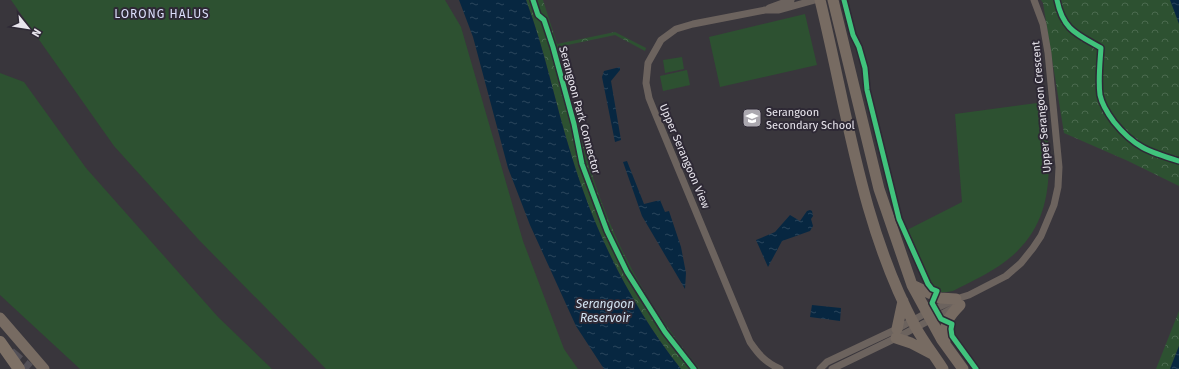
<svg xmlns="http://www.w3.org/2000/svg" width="1179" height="369" font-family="'Fira Sans',sans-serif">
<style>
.grass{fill:#2d5131}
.park{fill:url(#park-crowns)}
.water{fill:url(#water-ripples)}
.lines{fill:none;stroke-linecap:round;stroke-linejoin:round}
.motorway-tunnel{stroke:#535057;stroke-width:12;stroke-dasharray:12 6;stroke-linecap:butt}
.minor{stroke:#6c635e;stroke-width:7}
.primary{stroke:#776b62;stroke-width:11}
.motorway-bridge{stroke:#7e7166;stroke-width:12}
.cycleway-casing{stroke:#2e2935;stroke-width:8}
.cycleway{stroke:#40c37c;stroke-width:5}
.labels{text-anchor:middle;stroke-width:4;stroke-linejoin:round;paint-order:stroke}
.street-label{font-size:11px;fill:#e8e5ed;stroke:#2e2935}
.poi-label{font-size:11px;fill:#e8e5ed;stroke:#2e2935;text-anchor:start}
.neighbourhood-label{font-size:12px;letter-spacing:1px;fill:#dbdefb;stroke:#2e2935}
.water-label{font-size:12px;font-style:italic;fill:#d2e3f2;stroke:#2e2935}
</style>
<defs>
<pattern id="park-crowns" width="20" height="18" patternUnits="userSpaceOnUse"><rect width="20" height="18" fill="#2d5131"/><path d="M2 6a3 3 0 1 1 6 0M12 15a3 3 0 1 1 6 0" fill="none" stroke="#4b6a4f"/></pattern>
<pattern id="water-ripples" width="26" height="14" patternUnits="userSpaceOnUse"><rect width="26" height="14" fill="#072741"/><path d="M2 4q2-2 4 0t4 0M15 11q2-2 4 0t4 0" fill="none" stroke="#2b465d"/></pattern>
</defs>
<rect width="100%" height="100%" fill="#39363c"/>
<path class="grass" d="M 11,0 L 445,0 L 461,27 L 523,241 L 564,349 L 578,369 L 326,369 L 199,240 L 114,146 Z
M 805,14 L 817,65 L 720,87 L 709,37 Z
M 682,57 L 684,69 L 665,73 L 663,60 Z
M 687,70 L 690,85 L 663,91 L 660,76 Z
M 0,73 L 24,82 L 86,168 L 218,317 L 272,369 L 80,369 L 0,295 Z
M 1045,102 C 1050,166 1060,225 999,266 C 984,276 968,283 953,291 C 945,293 938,293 932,287 C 921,278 912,244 907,230 L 962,202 L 955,114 Z"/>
<path class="park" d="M 526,0 L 543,0 L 557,44 L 615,32 L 646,48 L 645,51 L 615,35 L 558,47 C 569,88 577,128 590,168 C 613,243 649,309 700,369 L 681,369 C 631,306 594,231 571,154 C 555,103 545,50 526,0 Z
M 1041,0 L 1179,0 L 1179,186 L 1128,161 L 1064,133 L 1043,3 Z
M 1179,311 L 1179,346 L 1170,369 L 1156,369 Z"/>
<path class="water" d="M 459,0 L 526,0 C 545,50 555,103 571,154 C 594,231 631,306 681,369 L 604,369 L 576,326 L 530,225 L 508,168 L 473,37 Z
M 1170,0 L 1179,0 L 1179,24 Z
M 620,67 L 620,70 L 611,81 L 621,140 L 615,142 L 602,77 L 604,71 Z
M 627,161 L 644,204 L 660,200 L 665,212 L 669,211 L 681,247 L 686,273 L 685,289 L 642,216 L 623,162 Z
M 810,210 L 812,211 L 813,216 L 811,219 L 813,226 L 810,231 L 782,241 L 768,267 L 756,240 L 775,232 L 790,215 L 800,221 L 807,211 Z
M 812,305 L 841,308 L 840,321 L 810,317 Z
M 1179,346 L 1179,369 L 1170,369 Z"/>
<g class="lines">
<path class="motorway-tunnel" d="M 10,353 L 29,369"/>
<path class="minor" d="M 769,8 L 791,0
M 780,369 C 765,362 759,355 750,342 L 653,108 L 649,98 L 646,83 L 648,63 L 661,40 L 676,29 L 693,24 L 765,10 L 779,10 L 815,0
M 820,369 L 827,362 L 897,329 L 928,312 L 956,299 L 969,295 L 1006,276 L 1021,263 L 1033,248 L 1041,236 L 1054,205 L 1058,187 L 1059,167 L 1048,53 L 1043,24 L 1034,0
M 832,369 L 896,338 L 955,307"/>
<path class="primary" d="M 820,0 C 847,110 861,225 915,326 C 923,341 934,355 943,369
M 833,0 L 879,189 L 912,285 L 942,340 L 963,369
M 912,285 L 940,298 L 956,299
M 0,318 L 44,369
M 897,329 L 903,301
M 896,338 L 911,343 L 932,354
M 945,343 C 944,324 947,318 960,305"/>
<path class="motorway-bridge" d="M 0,342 L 19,369"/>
<g class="cycleway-casing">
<path id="cycleway" d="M 533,0 L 538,15 L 544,20 L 553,47 L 574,124 L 582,164 L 607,231 L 627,272 L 665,332 L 694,369
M 844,0 L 853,35 L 859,47 L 865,68 L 867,90 L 899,219 L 928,284 L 932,289 L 937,291 L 932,303 L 941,319 L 952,324 L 951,329 L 952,336 L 976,369
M 1057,0 C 1063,30 1077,34 1101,48 C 1100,63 1098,80 1100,95 C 1102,105 1108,114 1114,122 C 1134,147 1149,152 1179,161"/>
</g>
<use href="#cycleway" class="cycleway"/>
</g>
<defs>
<g id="school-square" transform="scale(1)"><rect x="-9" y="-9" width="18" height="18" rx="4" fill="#aba8af" stroke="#2e2935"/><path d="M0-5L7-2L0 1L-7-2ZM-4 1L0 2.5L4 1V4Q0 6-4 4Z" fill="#fff"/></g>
</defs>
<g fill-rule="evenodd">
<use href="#school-square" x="752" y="118"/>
</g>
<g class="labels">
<g class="street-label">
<text transform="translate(1041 107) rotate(-95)" y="4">Upper Serangoon Crescent</text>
<text transform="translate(580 110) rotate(75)" y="4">Serangoon Park Connector</text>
<text transform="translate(685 156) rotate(67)" y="4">Upper Serangoon View</text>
</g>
<g class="poi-label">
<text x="766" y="116">Serangoon<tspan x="766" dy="13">Secondary School</tspan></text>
</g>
<g class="neighbourhood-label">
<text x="162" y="18">LORONG HALUS</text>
</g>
<g class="water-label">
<text x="605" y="308">Serangoon<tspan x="605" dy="14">Reservoir</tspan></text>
</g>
</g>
<g transform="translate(28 28) rotate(120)" stroke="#2e2935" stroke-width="3" paint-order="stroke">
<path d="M0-3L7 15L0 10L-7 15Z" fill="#e8e5ed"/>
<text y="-6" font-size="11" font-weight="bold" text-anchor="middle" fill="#e8e5ed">N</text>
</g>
</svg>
